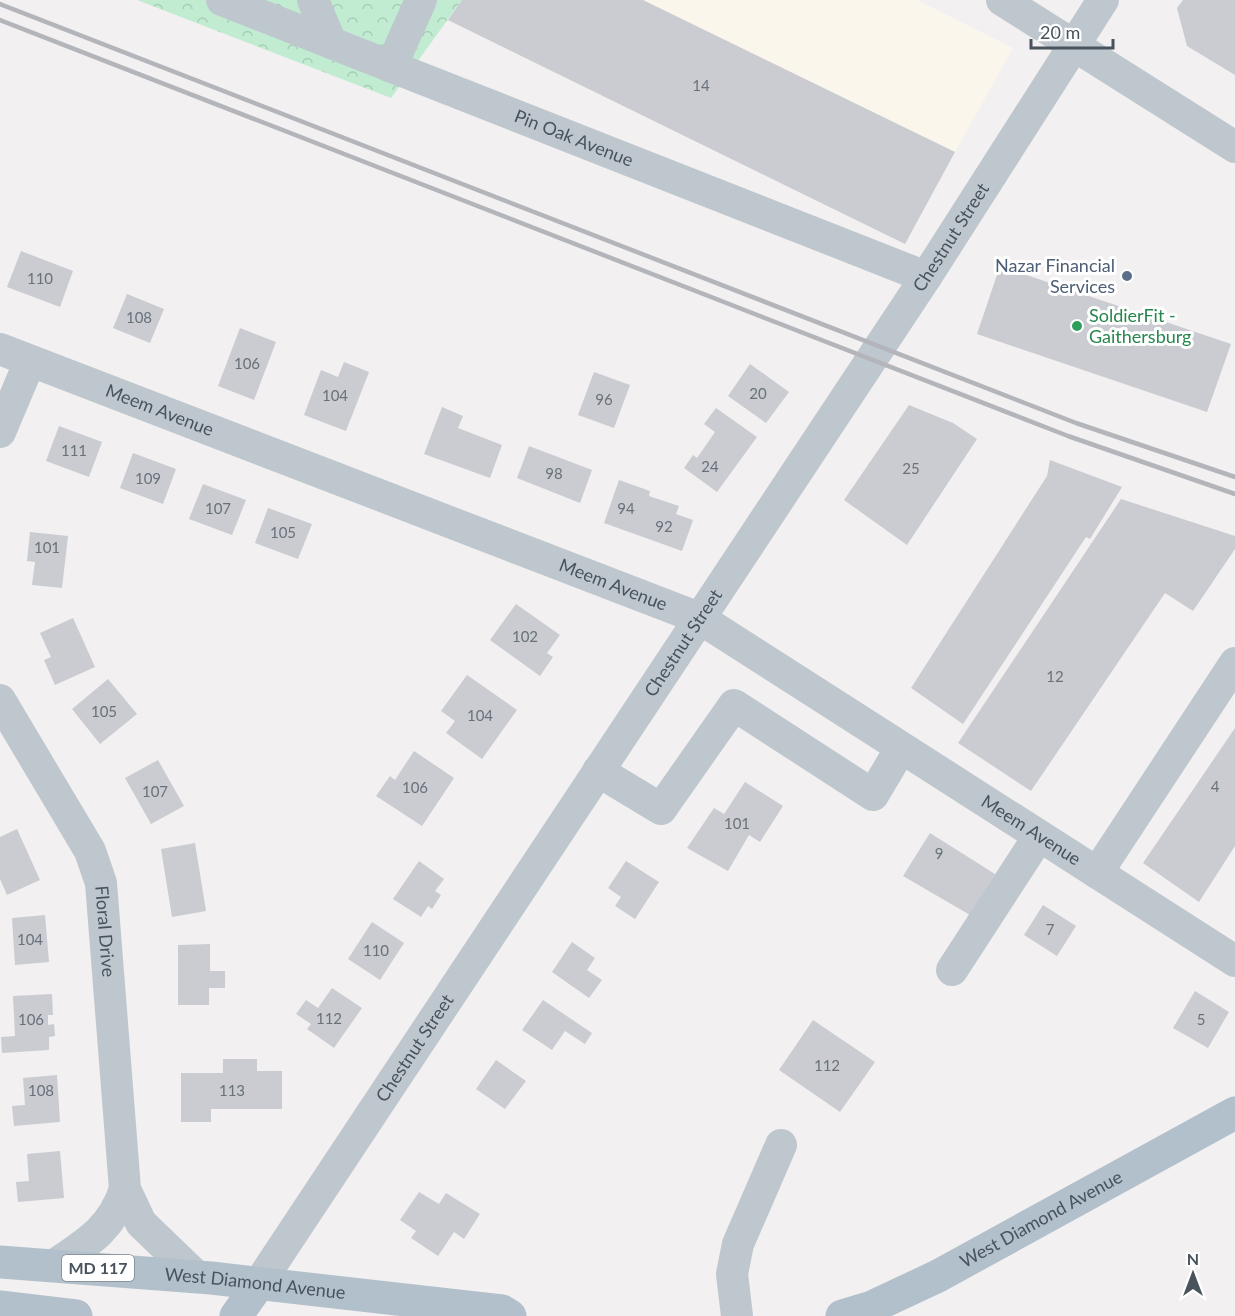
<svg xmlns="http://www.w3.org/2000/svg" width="1235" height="1316" font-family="Lato,sans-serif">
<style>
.commercial{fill:#fbf6ec}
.park{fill:url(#park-crowns)}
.building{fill:#caccd2}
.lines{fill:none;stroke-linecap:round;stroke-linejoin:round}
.minor{stroke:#bfc7ce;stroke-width:32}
.major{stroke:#b2c0cc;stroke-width:33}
.rail{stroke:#b3b5ba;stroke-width:4.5}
.service-dot{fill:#5c6f8a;stroke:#fff;stroke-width:2}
.leisure-dot{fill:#2e9e5b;stroke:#fff;stroke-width:2}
.labels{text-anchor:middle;stroke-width:6;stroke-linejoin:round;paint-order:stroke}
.number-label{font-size:15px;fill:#69717a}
.shield{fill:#fff;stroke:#80878d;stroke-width:1.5}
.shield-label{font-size:16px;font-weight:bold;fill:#49535c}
.street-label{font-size:18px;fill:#49535c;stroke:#fff}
.service-label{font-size:18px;fill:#4e5e75;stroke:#fff;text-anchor:end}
.leisure-label{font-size:18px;fill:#27864d;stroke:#fff;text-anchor:start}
</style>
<defs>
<pattern id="park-crowns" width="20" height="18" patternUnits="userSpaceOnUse" patternTransform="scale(1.5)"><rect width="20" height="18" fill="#c2ecd2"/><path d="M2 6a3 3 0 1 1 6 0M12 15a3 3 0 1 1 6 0" fill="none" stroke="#a8ccb7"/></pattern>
</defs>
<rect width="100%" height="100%" fill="#f2f0f0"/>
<path class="commercial" d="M 643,0 L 917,0 L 1013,48 L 955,152 Z"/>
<path class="park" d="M 137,0 L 462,0 L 391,98 Z"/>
<path class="building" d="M 462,0 L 643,0 L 955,152 L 905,244 L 448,20 Z
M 1183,0 L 1235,0 L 1235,75 L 1187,46 L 1177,8 Z
M 21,251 L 73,271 L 60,307 L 7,287 Z
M 1000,266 L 1231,344 L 1207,412 L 977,334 Z
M 127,294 L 164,309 L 150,343 L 113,328 Z
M 240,328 L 276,342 L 254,400 L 218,386 Z
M 344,362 L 369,372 L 346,431 L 304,415 L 321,370 L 338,377 Z
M 750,364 L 789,392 L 766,423 L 728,396 Z
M 594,372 L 630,385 L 614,428 L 578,415 Z
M 909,405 L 953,423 L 977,439 L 907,545 L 844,500 Z
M 442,407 L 463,416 L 458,428 L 502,445 L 490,478 L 424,454 Z
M 716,408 L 757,437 L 717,492 L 684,468 L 693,455 L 697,458 L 715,432 L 704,424 Z
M 59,426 L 102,442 L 89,477 L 46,461 Z
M 529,446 L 592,470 L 580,503 L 517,478 Z
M 133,453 L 176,469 L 163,504 L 120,488 Z
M 1050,460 L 1122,487 L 1090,539 L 1086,537 L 963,724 L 911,688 L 1047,476 Z
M 619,480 L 650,491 L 649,496 L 679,506 L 676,514 L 693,520 L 682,551 L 604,523 Z
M 203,484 L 246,500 L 232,535 L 189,519 Z
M 1121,499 L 1235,536 L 1235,549 L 1193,611 L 1165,593 L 1031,791 L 958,743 Z
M 268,508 L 312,524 L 298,559 L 255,543 Z
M 30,532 L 68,536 L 62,588 L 32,585 L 35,562 L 27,561 Z
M 516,604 L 560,635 L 547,653 L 553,657 L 540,676 L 490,640 Z
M 73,618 L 95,667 L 55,685 L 44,660 L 51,657 L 40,633 Z
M 467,675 L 517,710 L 482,759 L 446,733 L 455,721 L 441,711 Z
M 108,679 L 137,714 L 100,744 L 72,709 Z
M 1235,728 L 1235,846 L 1199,902 L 1143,863 Z
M 414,751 L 454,778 L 422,826 L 376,796 L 390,776 L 395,780 Z
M 158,760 L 184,806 L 151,824 L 125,778 Z
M 745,782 L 783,806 L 760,842 L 749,835 L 728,871 L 687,848 L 714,808 L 724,814 Z
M 17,829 L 40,880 L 7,895 L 0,879 L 0,837 Z
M 930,833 L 995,874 L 970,915 L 903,876 Z
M 195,843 L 206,911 L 172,917 L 161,849 Z
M 419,861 L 444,879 L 435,891 L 441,895 L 432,909 L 428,906 L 421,917 L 393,899 Z
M 626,861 L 659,882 L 635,919 L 615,906 L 621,897 L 608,888 Z
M 1043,905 L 1076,926 L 1057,956 L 1024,935 Z
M 45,915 L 49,962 L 15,965 L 12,918 Z
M 372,922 L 404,943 L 380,980 L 348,959 Z
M 572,942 L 595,958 L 587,970 L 602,980 L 589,998 L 552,972 Z
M 210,944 L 210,971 L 225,971 L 225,988 L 209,988 L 209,1005 L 178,1005 L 178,945 Z
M 332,988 L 362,1008 L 334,1048 L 307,1029 L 311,1024 L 296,1014 L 306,1000 L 318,1008 Z
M 1195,991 L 1229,1012 L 1208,1048 L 1173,1028 Z
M 52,994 L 53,1015 L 48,1015 L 48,1025 L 54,1024 L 55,1036 L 49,1037 L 49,1050 L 2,1053 L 1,1037 L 15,1036 L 13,996 Z
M 543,1000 L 592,1033 L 585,1044 L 565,1031 L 552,1050 L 522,1030 Z
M 813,1020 L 875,1062 L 840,1112 L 779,1070 Z
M 223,1059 L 257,1059 L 257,1071 L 282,1071 L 282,1109 L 211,1109 L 211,1122 L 181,1122 L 181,1073 L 223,1073 Z
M 496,1060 L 526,1081 L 505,1109 L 476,1089 Z
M 57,1075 L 60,1122 L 14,1126 L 12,1106 L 25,1105 L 23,1078 Z
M 60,1151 L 64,1198 L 18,1202 L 16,1182 L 29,1181 L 27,1154 Z
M 419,1192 L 439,1204 L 446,1193 L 480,1214 L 464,1239 L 454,1232 L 438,1256 L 411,1238 L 416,1231 L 400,1220 Z"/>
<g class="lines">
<g class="minor">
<path id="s1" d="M 222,0 L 926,277"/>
<path d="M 313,0 L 331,43"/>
<path d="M 1002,0 L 1235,147"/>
<path d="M 391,67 L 421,0"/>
<path id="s2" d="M 0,349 L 699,618 L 1235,961"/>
<path d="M 0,432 L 30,361"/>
<path id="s3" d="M 0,700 L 90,851 L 101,883 L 125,1189 L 141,1223 L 196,1276"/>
<path d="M 598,771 L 661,809 L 734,705 L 873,795 L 901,748"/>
<path d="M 1097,873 L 1235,663"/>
<path d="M 952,970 L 1039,836"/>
<path d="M 53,1266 C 87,1243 112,1229 125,1189"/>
<path id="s4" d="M 258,1285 L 926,277 L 1103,0"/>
<path d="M 737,1316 L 732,1274 L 738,1244 L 781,1145"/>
</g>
<g class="major">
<path id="s5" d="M 0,1262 L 211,1278 L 502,1311 L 510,1316"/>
<path d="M 0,1307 L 76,1316"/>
<path d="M 236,1316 L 258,1285"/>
<path id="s6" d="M 842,1316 L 872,1307 L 938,1276 L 1235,1113"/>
</g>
<path class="rail" d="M 0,4 L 1076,423 L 1235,477
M 0,20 L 1068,436 L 1235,494"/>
</g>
<circle class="service-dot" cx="1127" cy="276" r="6"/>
<circle class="leisure-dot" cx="1077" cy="326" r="6"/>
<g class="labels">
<g class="number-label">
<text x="701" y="91">14</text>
<text x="40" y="284">110</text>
<text x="139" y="323">108</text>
<text x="247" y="369">106</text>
<text x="758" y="399">20</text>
<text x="335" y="401">104</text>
<text x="604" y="405">96</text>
<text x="74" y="456">111</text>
<text x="710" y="472">24</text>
<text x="911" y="474">25</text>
<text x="554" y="479">98</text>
<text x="148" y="484">109</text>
<text x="218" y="514">107</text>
<text x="626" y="514">94</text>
<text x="664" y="532">92</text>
<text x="283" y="538">105</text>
<text x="47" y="553">101</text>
<text x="525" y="642">102</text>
<text x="1055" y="682">12</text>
<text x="104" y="717">105</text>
<text x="480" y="721">104</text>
<text x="1215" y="792">4</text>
<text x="415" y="793">106</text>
<text x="155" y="797">107</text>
<text x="737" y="829">101</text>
<text x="939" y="859">9</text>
<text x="1050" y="935">7</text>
<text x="30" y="945">104</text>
<text x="376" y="956">110</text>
<text x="329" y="1024">112</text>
<text x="31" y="1025">106</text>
<text x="1201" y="1025">5</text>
<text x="827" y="1071">112</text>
<text x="41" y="1096">108</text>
<text x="232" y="1096">113</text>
</g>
<rect class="shield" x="62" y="1255" width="72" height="26" rx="4.5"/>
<g class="shield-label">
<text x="98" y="1274">MD 117</text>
</g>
<g class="street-label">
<text dy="6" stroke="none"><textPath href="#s1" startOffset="378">Pin Oak Avenue</textPath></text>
<text dy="6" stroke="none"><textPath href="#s4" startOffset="1256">Chestnut Street</textPath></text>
<text dy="6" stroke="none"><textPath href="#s2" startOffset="171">Meem Avenue</textPath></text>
<text dy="6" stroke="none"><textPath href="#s2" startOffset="657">Meem Avenue</textPath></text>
<text dy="6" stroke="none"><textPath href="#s4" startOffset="770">Chestnut Street</textPath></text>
<text dy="6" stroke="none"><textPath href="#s2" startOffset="1143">Meem Avenue</textPath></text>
<text dy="6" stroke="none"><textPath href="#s3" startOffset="258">Floral Drive</textPath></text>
<text dy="6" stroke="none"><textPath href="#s4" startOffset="284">Chestnut Street</textPath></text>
<text dy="6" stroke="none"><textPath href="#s6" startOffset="222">West Diamond Avenue</textPath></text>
<text dy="6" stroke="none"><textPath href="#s5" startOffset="256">West Diamond Avenue</textPath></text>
</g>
<g class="service-label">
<text x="1115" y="272">Nazar Financial<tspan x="1115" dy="21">Services</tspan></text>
</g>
<g class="leisure-label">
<text x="1089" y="322">SoldierFit -<tspan x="1089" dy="21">Gaithersburg</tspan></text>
</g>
</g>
<g transform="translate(1193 1274)" stroke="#ffffff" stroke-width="4.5" paint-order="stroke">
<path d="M0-4.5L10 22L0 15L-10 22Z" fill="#49535c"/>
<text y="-9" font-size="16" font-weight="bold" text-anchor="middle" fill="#49535c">N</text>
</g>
<path d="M1031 39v9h82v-9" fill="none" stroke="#49535c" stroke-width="3"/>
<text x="1040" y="39" font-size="18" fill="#49535c" stroke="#ffffff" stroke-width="4.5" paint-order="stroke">20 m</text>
</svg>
